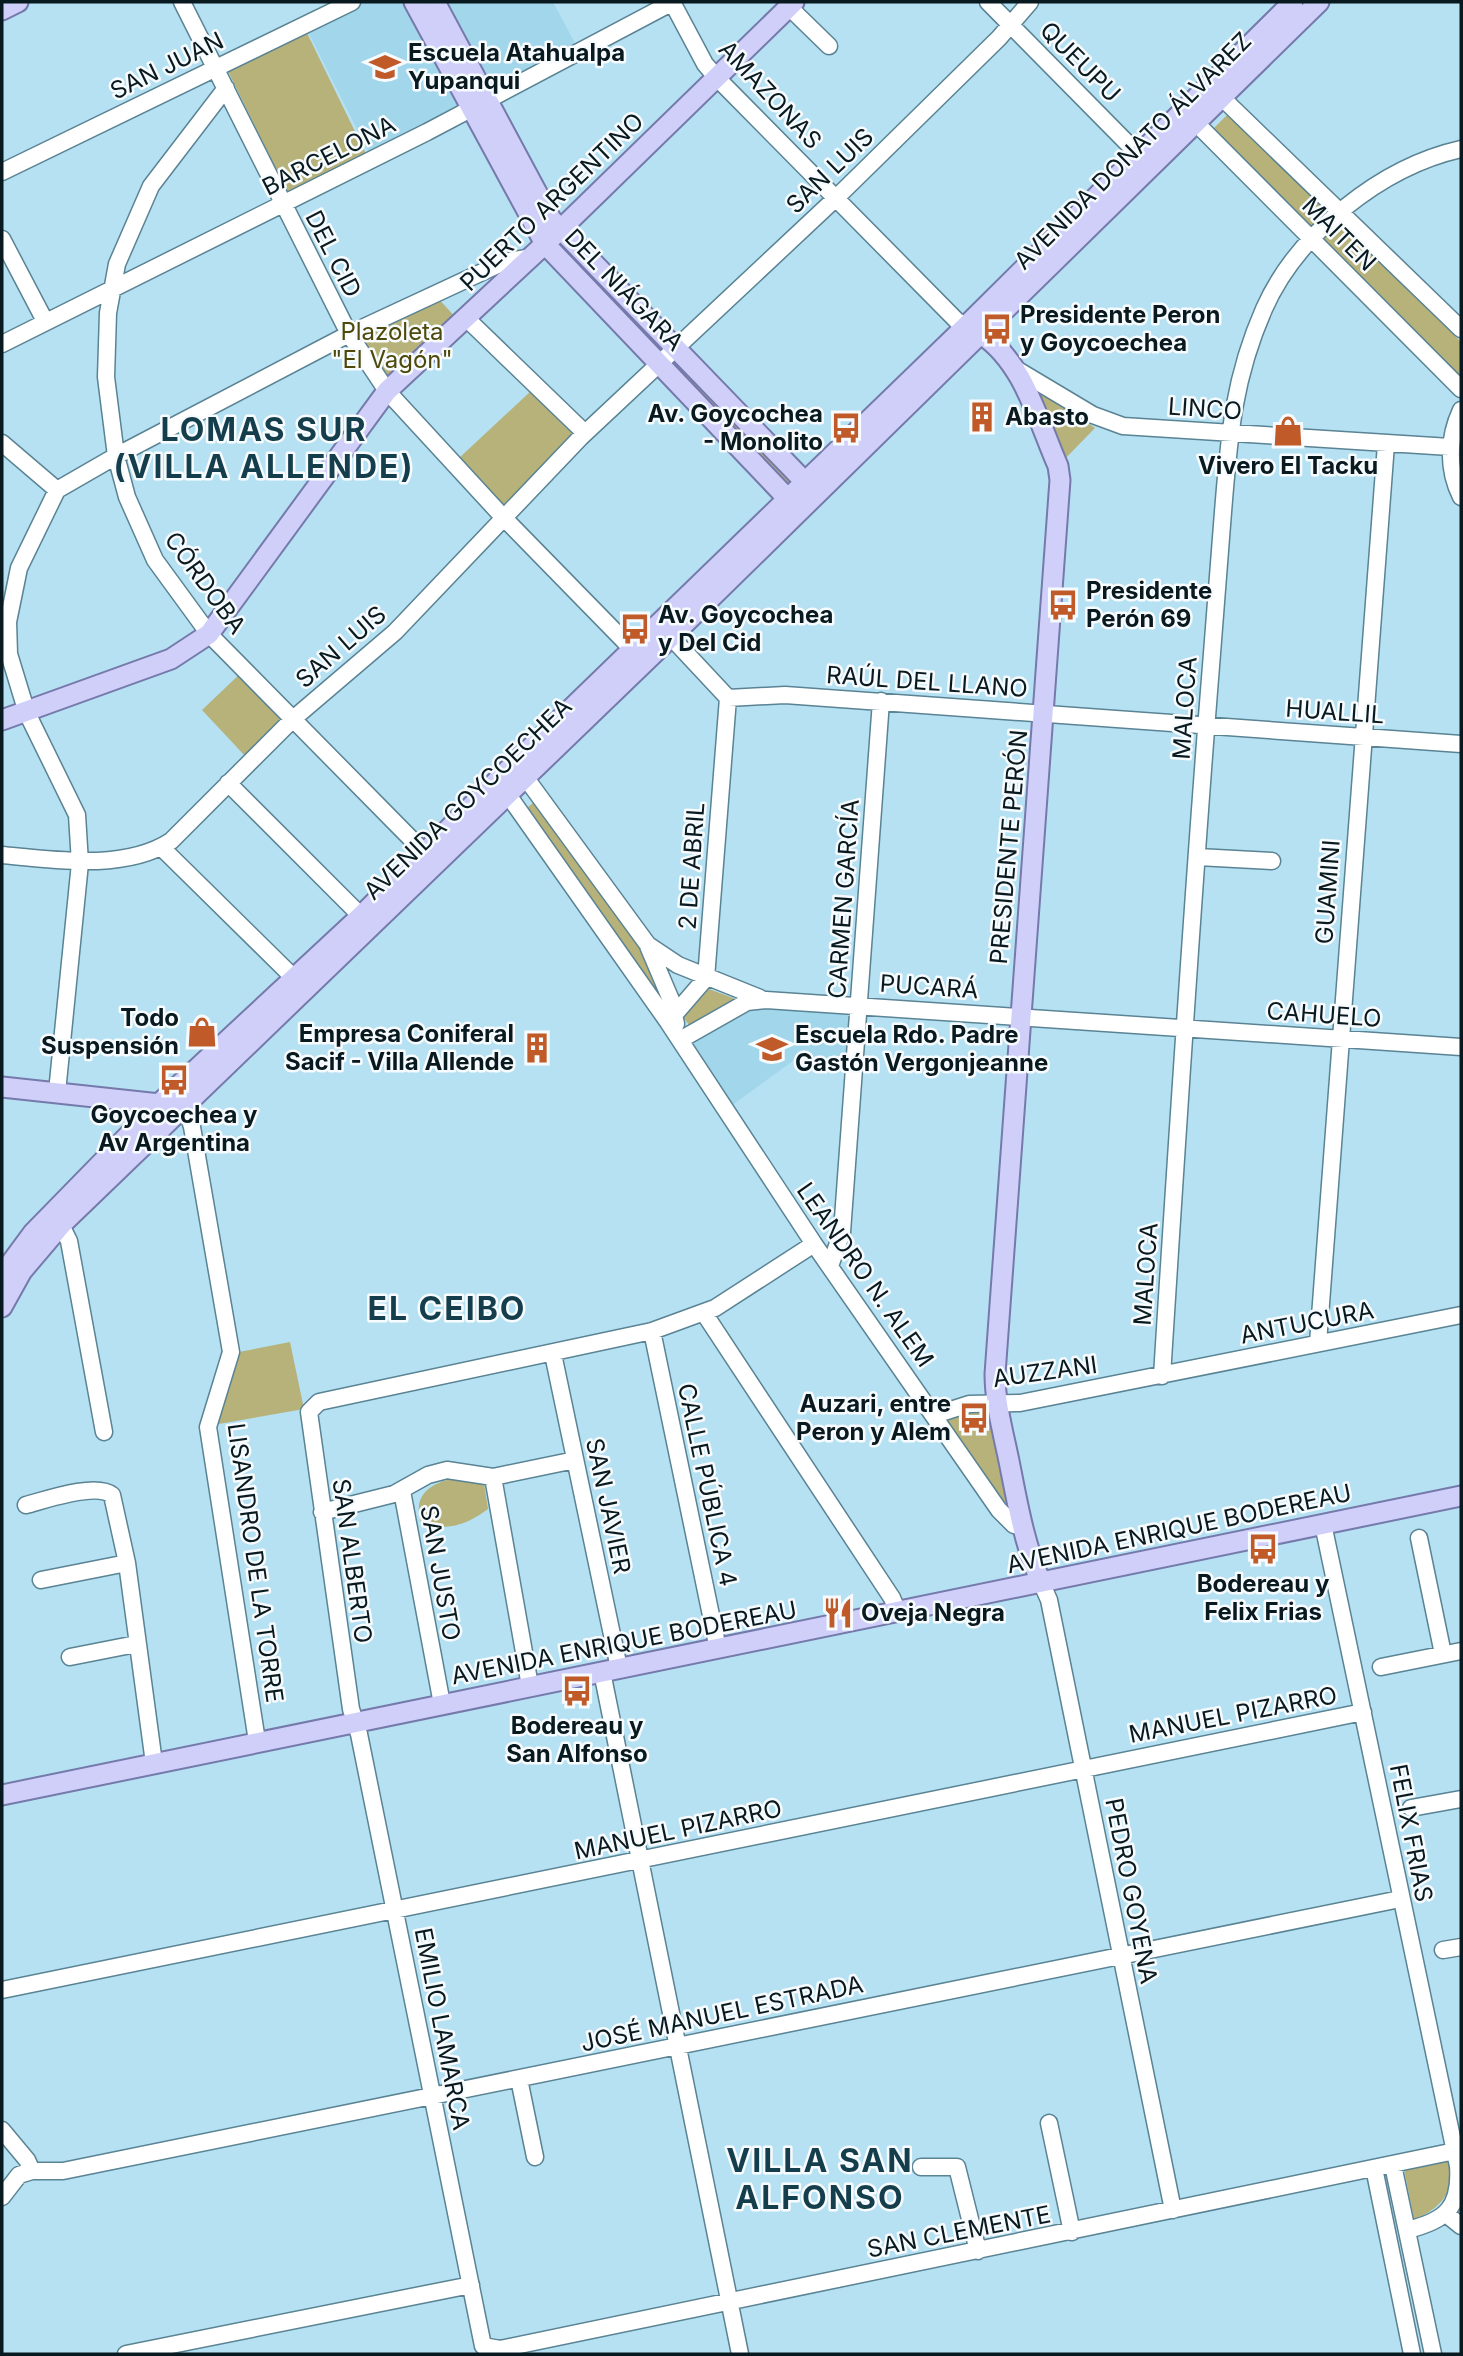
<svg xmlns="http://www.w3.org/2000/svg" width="1463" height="2356" font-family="Inter,sans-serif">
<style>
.built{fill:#a1d6eb}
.green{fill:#b6b27a}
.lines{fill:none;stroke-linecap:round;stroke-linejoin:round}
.minor-casing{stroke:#5a8393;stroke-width:19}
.major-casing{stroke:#757aab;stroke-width:23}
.minor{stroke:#fff;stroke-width:16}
.major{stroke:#cfcffa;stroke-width:19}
.labels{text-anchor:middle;stroke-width:5;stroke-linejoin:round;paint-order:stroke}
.poi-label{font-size:24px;font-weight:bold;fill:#08191f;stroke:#f7fbfd;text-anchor:start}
.street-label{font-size:24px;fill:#08191f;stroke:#f7fbfd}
.park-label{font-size:24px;fill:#4e490a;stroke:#f7fbfd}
.district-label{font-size:32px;font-weight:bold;letter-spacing:2px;fill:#153e4d;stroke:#f7fbfd}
</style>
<rect width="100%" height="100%" fill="#b5e1f3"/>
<path class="built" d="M 366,2 L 411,2 L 465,106 L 370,155 L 306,28 Z
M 440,2 L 553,2 L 576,45 L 487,93 Z
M 776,1006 L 851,1011 L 847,1063 L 797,1058 L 731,1106 L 691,1042 L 753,1009 Z"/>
<path class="green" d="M 307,33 L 366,154 L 287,192 L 228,71 Z
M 1229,113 L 1331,207 L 1309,230 L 1211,131 Z
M 1342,221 L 1461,342 L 1461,379 L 1324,239 Z
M 435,295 L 458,320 L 386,384 L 353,336 Z
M 677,352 L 795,479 L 786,489 L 665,363 Z
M 1026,380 L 1095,428 L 1058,466 Z
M 532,390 L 577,434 L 503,511 L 458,459 Z
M 244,670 L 288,718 L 246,757 L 202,710 Z
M 536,800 L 639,945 L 664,1001 L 527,808 Z
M 709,989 L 741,1001 L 692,1029 L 683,1017 Z
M 290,1342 L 304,1409 L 213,1425 L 239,1352 Z
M 982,1410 L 988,1413 L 1009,1501 L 1001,1503 L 946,1418 Z
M 457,1478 L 484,1483 L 488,1509 C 466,1525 447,1532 421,1522 C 412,1494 432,1482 457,1478 Z
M 1451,2158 C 1452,2193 1446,2205 1414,2220 L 1404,2169 Z"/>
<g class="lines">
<g class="minor-casing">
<path id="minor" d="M 182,2 L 349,334 L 387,391 L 503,517 L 633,650
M 672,2 L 705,64 L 717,78 L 957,321 L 976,332
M 988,2 L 1139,155
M 789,7 L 829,46
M 226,88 L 151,186 L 117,264 L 108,313 L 106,377 L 116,456 L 127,497 L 155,560 L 209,634 L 425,853
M 1214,90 L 1461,329
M 1188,115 L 1461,389
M 2,172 L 352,2
M 2,239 L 45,321
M 466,318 L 585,433
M 2,344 L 427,132 L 673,2
M 1016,369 L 1093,415 L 1123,426 L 1450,447
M 1461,410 C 1448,438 1447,469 1461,497
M 2,443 L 57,490
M 671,637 L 728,698
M 728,698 L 785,695 L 1461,744
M 520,770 L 648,945 L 678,965 L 760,998
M 228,783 L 361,916
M 501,785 L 668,1022 L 814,1244 L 999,1510 L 1014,1525 L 1023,1526
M 161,847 L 294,978
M 2,855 C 54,860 125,871 171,841 L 293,719 L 395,632 L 581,437 L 836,198 L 999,38 L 1030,2
M 1198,857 L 1272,861
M 648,946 L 671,1000 L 676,1024
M 668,1022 L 706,978 L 728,698
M 680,1040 L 747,1002 L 766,1000 L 1461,1047
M 57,1092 L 80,863 L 77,815 L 27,713 L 9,654 L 8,622 L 19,568 L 57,490 L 116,456 L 349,334 L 504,262 L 531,257
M 180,1109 L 189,1117 L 192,1127 L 231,1352 L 208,1427 L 257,1741
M 61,1225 L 69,1241 L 104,1432
M 830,1266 L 842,1232 L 881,701
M 704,1313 L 892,1598 L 898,1612
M 652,1331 L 718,1649
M 1318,1343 L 1386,444
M 553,1354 L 619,1668
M 1162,1376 C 1177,1139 1192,902 1211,666 C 1215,615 1219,563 1223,512 C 1229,438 1233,379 1264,309 C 1297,234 1381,167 1461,149
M 935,1415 L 969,1404 L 1020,1403 L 1461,1315
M 493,1477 L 530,1686
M 402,1491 L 442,1704
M 26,1505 C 45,1500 96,1482 112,1495 L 127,1563 L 154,1763
M 322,1512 L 394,1494 L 428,1475 L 447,1470 L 493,1477 L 575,1460
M 1323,1524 L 1458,2166 C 1461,2208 1445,2221 1407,2230
M 1419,1538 L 1443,1654
M 41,1580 L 127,1563
M 1041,1582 L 1049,1600 L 1173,2210
M 70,1657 L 136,1644
M 1381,1667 L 1461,1651
M 602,1672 L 740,2354
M 1411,1808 L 1461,1799
M 1443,1950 L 1461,1947
M 2,1990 L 1363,1712
M 519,2079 L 535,2157
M 1049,2123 L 1072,2232
M 2,2130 L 27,2160 L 32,2171 L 63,2171 L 1400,1899
M 1393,2165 L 1433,2354
M 921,2167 L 957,2167 L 978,2251
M 1374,2168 L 1412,2354
M 2,2197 L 19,2175 L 32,2171
M 1446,2214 L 1461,2226
M 483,2346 L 359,1734 L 351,1709 L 309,1412 L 319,1402 L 652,1331 L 715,1308 L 814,1244
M 483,2346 L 500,2349 L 1455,2151
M 126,2354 L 471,2285"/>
</g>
<g class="major-casing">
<path id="major" d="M 414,2 L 545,244 L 788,499
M 435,2 L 551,219 L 805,482
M 2,10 L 18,2
M 981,334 C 1024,362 1038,421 1058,466 L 1060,480 L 995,1374 C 995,1403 1003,1432 1009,1461 C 1017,1501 1024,1544 1041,1582
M 2,720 L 171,659 L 209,634 L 387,391 L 561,229 L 794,2
M 2,1087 L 169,1105
M 2,1275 L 33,1233 L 161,1102 L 361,916 L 515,763 L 966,326 L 1293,2
M 2,1307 L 22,1271 L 61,1225 L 671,637 L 1319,2
M 2,1795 L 1461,1496"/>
</g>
<use href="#minor" class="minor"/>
<use href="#major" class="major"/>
</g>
<defs>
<g id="school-bare" transform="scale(2.415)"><path d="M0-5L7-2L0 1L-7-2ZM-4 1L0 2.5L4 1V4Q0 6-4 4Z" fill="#c05b29" stroke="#f7fbfd" stroke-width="2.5" paint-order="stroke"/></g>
<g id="bus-bare" transform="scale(2.415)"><path d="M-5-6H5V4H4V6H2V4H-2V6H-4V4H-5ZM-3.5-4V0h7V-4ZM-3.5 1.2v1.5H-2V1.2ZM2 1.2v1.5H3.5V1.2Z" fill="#c05b29" stroke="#f7fbfd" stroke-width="2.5" paint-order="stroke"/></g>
<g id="building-bare" transform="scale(2.415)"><path d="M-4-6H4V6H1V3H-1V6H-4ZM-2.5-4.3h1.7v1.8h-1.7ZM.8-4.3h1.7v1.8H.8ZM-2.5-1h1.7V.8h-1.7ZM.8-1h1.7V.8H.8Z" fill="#c05b29" stroke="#f7fbfd" stroke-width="2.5" paint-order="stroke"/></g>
<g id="shop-bare" transform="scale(2.415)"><path d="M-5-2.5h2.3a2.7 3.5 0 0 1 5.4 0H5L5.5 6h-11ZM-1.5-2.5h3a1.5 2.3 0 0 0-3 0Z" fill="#c05b29" stroke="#f7fbfd" stroke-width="2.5" paint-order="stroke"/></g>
<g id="restaurant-bare" transform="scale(2.415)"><path d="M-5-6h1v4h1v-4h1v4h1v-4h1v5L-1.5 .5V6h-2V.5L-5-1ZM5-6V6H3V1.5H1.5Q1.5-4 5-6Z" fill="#c05b29" stroke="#f7fbfd" stroke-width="2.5" paint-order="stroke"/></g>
</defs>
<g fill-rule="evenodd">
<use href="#school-bare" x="385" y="67"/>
<use href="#bus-bare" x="997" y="329"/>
<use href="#building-bare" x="982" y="417"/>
<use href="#bus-bare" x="846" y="428"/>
<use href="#shop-bare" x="1288" y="431"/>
<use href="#bus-bare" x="1063" y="605"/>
<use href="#bus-bare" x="635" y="629"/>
<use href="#shop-bare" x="202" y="1032"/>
<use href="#building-bare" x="537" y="1048"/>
<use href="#school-bare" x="772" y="1049"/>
<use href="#bus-bare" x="174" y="1080"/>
<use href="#bus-bare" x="974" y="1418"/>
<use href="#bus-bare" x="1263" y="1549"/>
<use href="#restaurant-bare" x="838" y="1613"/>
<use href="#bus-bare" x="577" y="1691"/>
</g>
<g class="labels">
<g class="poi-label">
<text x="408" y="61">Escuela Atahualpa<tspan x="408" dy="28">Yupanqui</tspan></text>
<text x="1020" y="323">Presidente Peron<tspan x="1020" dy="28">y Goycoechea</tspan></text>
<text x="823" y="422" text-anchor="end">Av. Goycochea<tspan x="823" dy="28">- Monolito</tspan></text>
<text x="1005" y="425">Abasto</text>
<text x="1288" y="474" text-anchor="middle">Vivero El Tacku</text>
<text x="1086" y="599">Presidente<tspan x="1086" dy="28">Perón 69</tspan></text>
<text x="658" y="623">Av. Goycochea<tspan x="658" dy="28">y Del Cid</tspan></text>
<text x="179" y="1026" text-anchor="end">Todo<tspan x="179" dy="28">Suspensión</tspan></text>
<text x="514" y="1042" text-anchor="end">Empresa Coniferal<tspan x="514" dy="28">Sacif - Villa Allende</tspan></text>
<text x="795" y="1043">Escuela Rdo. Padre<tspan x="795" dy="28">Gastón Vergonjeanne</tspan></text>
<text x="174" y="1123" text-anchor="middle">Goycoechea y<tspan x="174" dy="28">Av Argentina</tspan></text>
<text x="951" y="1412" text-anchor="end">Auzari, entre<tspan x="951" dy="28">Peron y Alem</tspan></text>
<text x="1263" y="1592" text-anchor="middle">Bodereau y<tspan x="1263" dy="28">Felix Frias</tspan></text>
<text x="861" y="1621">Oveja Negra</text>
<text x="577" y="1734" text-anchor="middle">Bodereau y<tspan x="577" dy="28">San Alfonso</tspan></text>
</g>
<g class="street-label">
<text transform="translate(1080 62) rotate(45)" y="8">QUEUPU</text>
<text transform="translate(167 66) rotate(-26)" y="8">SAN JUAN</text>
<text transform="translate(770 95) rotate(47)" y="8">AMAZONAS</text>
<text transform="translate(1133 151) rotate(-45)" y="8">AVENIDA DONATO ÁLVAREZ</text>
<text transform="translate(329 156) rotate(-27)" y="8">BARCELONA</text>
<text transform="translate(830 171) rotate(-44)" y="8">SAN LUIS</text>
<text transform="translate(552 202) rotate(-44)" y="8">PUERTO ARGENTINO</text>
<text transform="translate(1339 234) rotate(45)" y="8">MAITEN</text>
<text transform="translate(333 254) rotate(63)" y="8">DEL CID</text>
<text transform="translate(624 290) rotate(46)" y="8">DEL NIÁGARA</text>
<text transform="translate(1205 409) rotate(4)" y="8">LINCO</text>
<text transform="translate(205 583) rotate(54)" y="8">CÓRDOBA</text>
<text transform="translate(341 647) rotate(-41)" y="8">SAN LUIS</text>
<text transform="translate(927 682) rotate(4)" y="8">RAÚL DEL LLANO</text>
<text transform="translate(1185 708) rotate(-86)" y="8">MALOCA</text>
<text transform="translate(1335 712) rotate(4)" y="8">HUALLIL</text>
<text transform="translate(468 799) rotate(-44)" y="8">AVENIDA GOYCOECHEA</text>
<text transform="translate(1009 847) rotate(-85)" y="8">PRESIDENTE PERÓN</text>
<text transform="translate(692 866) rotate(-86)" y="8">2 DE ABRIL</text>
<text transform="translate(1328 892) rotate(-86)" y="8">GUAMINI</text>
<text transform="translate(844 899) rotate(-86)" y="8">CARMEN GARCÍA</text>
<text transform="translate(929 987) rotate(4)" y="8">PUCARÁ</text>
<text transform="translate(1324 1015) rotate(4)" y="8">CAHUELO</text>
<text transform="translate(1146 1274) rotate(-86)" y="8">MALOCA</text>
<text transform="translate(865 1275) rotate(55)" y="8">LEANDRO N. ALEM</text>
<text transform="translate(1307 1323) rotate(-11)" y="8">ANTUCURA</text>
<text transform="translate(1045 1372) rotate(-8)" y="8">AUZZANI</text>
<text transform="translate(707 1485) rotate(78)" y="8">CALLE PÚBLICA 4</text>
<text transform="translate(608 1506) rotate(78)" y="8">SAN JAVIER</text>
<text transform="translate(1179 1529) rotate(-12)" y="8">AVENIDA ENRIQUE BODEREAU</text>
<text transform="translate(352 1561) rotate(82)" y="8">SAN ALBERTO</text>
<text transform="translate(255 1563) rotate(82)" y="8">LISANDRO DE LA TORRE</text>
<text transform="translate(440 1573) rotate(80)" y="8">SAN JUSTO</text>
<text transform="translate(624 1643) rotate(-11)" y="8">AVENIDA ENRIQUE BODEREAU</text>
<text transform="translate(1233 1715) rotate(-11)" y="8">MANUEL PIZARRO</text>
<text transform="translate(678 1830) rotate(-12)" y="8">MANUEL PIZARRO</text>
<text transform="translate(1411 1833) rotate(79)" y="8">FELIX FRIAS</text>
<text transform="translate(1131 1891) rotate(79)" y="8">PEDRO GOYENA</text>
<text transform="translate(722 2014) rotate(-12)" y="8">JOSÉ MANUEL ESTRADA</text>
<text transform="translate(442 2029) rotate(79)" y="8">EMILIO LAMARCA</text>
<text transform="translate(959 2232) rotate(-11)" y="8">SAN CLEMENTE</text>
</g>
<g class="park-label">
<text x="392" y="340">Plazoleta<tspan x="392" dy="28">"El Vagón"</tspan></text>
</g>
<g class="district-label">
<text x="264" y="441">LOMAS SUR<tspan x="264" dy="37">(VILLA ALLENDE)</tspan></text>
<text x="447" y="1320">EL CEIBO</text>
<text x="820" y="2172">VILLA SAN<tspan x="820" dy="37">ALFONSO</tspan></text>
</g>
</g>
<rect width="1463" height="2356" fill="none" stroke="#08191f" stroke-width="7"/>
</svg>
